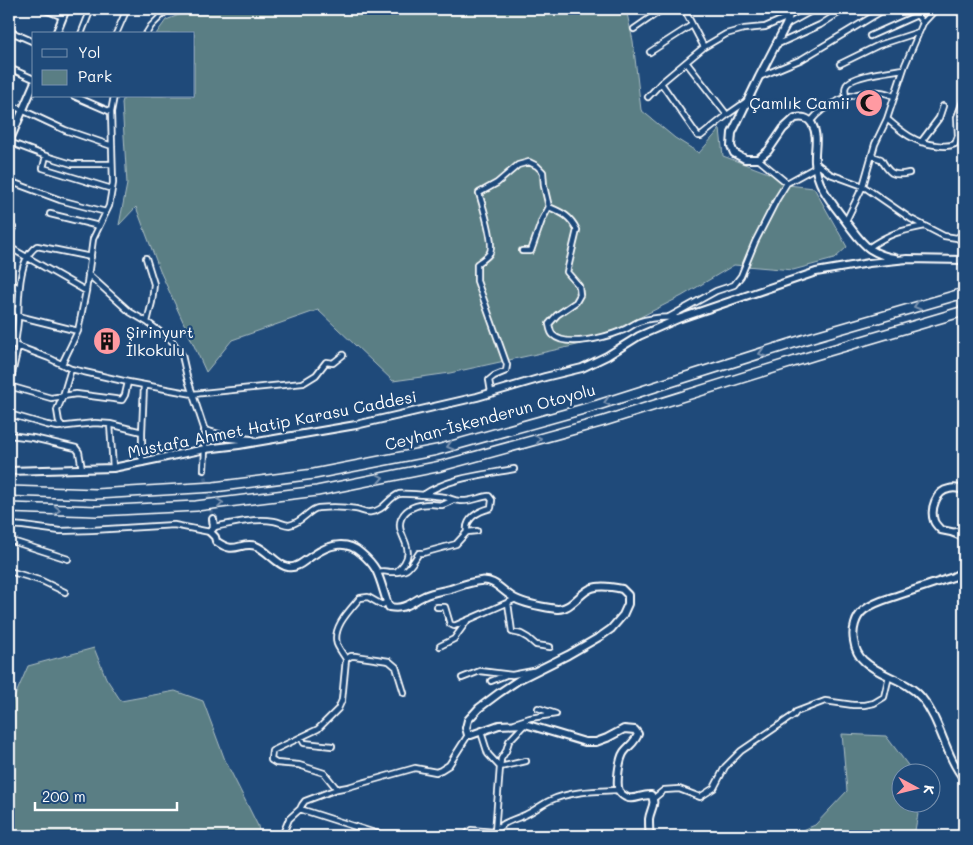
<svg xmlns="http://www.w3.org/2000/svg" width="973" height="845" font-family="Mali,sans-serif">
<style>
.green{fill:#5a7e84;stroke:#acbec2}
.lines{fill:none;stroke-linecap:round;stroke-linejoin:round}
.street-tunnel{stroke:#41658e;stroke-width:4.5;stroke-dasharray:4.5 2;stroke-linecap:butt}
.street-casing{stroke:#fff;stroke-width:8}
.secondary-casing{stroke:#fff;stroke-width:10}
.highway-casing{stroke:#fff;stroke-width:12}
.street{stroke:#1f4a7a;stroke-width:4.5}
.secondary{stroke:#1f4a7a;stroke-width:6}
.highway{stroke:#1f4a7a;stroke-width:9}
.oneway{stroke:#7992af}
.labels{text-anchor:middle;stroke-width:4.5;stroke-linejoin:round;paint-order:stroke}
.poi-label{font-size:16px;fill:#fff;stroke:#1f4a7a;text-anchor:end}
.street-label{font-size:16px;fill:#fff;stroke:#1f4a7a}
</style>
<rect width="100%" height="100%" fill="#1f4a7a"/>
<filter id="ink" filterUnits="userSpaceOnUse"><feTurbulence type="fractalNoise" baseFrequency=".02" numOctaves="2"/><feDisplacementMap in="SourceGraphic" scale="10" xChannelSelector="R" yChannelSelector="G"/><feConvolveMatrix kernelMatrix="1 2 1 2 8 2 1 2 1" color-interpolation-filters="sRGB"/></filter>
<g filter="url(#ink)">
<path class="green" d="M 194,9 L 626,9 L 633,41 L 641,110 L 675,138 L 699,153 L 720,129 L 723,156 L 771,174 L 788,185 L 814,188 L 847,247 L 834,259 L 793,270 L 734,265 L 682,296 L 591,342 L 450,373 L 393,381 L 318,310 L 232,340 L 206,372 L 160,271 L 136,207 L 119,225 L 127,184 L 122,103 L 124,96 L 194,96 L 194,34 L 156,34 L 166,20 Z
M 94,648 L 106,678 L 121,701 L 175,691 L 203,701 L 225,760 L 258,826 L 260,836 L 9,836 L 9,710 L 28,666 Z
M 842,734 L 886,736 L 913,772 L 900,772 L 900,802 L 920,803 L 914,836 L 789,836 L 815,825 L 847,791 Z"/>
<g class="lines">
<path class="street-tunnel" d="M 204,470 L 213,519"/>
<g class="street-casing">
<path id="street" d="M 43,9 L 63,17
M 684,9 L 704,47
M 915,9 L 917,15 L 923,23
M 786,25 L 815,9
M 634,29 L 663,9
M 9,31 L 34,42
M 81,34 L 91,9
M 116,34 L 127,9
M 146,34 L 151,26 L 168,9
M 870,36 L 917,15
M 776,45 L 820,25 L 845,9
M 650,52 L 692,25
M 686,62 L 727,115
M 840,64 L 879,45 L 919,32
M 9,68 L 34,79
M 759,77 L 802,59 L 885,9
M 661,83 L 698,136 L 701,136 L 727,115 L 747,101
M 74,96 L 111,112
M 648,97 L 661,83 L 704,47 L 726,34 L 744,29 L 765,27 L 788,17
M 846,98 C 846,94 844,89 846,86 C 850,75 892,71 903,69
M 9,104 L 65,130 L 112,146
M 887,119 C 902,132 915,143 935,145 C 942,146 948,147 955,144 L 958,136 L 957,117 L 964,99
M 811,121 C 824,104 853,92 875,92 C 882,91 888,94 894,96
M 9,142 L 46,156 L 72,164 L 112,164
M 921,142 L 939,118 L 943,106
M 46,156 L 43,168 L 112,189
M 872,156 L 881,159 C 889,173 892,177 909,173
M 758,159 L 787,183
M 816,163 L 830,174 L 863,186 L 911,219 L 944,236 L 957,238 L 963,233 L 964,225
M 9,181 L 60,200 L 106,212
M 50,214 L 99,226
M 846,221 L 863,186 L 875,144 L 887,119 L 905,65 L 923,23 L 936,9
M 9,227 L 13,228
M 957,238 L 964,242
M 9,247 L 86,291
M 868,248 C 890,233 900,231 925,226
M 522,251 L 531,251 L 542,220 L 549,207
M 146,258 L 154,284 L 152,302 L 147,322
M 88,274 L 130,312 L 147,322 L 172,341 L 182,355 L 187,377 L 205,431 L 205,449 L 204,470
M 9,283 L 19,288
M 9,308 L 18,311
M 18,316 L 78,331
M 669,317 L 716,291 L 734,285 L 741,276 L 755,242 L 777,199 L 787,183 L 816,167
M 9,343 L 49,358 L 71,369 L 128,382 L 193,394 L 303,383 L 316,375 L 326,362 L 333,363 L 343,355
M 15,344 C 16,335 18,326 18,317 C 19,296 18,258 37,246 L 91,257
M 62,364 L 78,331 L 86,291 L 93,239 L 109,206 L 113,183 L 111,112 L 114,96
M 9,386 L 51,398 L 76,394 L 122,400 L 125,395 L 128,382
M 9,388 L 18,347
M 491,392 L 489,380 L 494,376 L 506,371 L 507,365 L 477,281 L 477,264 C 481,261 486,258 489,254 C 496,246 482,204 479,193 L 497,183 L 518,165 L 529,162 L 537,166 L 543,172 L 544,186 L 549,207 C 563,213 570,216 577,230 L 567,272 L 579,286 L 580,295 L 576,302 L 557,315 L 549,324 C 550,328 550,332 553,335 C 566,348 606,337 621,331 C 627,329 632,325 638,322 C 650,318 664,317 676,318
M 9,414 L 47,425 L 58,427 L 95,423 L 110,424 L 142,432
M 110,424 L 113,468
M 63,427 L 59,422 L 57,410 L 63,396 L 71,369
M 9,435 L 33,438 L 76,448 L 79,452 L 82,469
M 142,463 L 142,432 L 144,385
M 423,495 C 450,477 483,475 514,469
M 9,525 L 23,526 L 60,531 L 92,530 L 174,525 L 210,532
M 214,527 C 233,523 255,518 274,521 C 280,522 284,525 289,525 C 302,523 309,509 318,508 C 330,507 344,507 356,509 C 362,510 365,513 371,512 C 384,511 388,498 399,494 C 404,493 438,496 445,497 C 450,498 454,501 460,501 C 471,502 479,497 489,496 L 492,500 L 491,508 C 479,511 465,518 467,532 L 477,531
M 952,532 L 964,530
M 9,540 L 68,559
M 9,571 L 42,581 L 65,592
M 377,572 C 382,571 385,571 389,572 C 409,573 409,568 419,553 L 423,553 L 456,544 L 467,532
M 396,572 C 423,549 394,537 401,519 C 406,507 419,504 431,504 C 435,504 438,505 442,505 C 446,504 449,502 453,500
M 508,603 L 512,632 L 521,634 L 528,638 L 536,645 L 550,647
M 437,607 L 445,607 L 450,624 L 454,626 L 516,599
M 440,646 L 454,639 L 467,621
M 346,659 L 351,656 L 355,656 L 389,661 L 396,667 L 404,693
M 462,678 L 480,671 L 512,675 L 533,671
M 491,681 L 506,675
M 515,723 L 530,718 L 556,714 L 538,708
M 525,724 L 509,741 L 506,751 L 501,759 L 500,767 L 526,761
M 301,737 L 304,743 L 332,746
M 337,789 L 324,773 L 299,765 L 276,763 L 271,760 L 272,751 L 318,729 L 338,709 L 342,700 L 346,659 C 343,654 339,649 337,644 C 332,627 350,610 360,598 L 368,597 L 382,605 L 387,602
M 653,799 L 664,790 L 679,789 L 700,797 L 714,788 L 725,767 L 741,751 L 794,715 L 796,712 L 825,701 L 853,705 L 864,705 L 874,703 L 884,697 L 889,676
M 300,809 L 378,834 L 430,834 L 450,836
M 282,836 L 289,819 L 300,809 L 302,805 L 305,801 L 337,789 L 348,787 L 415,768 L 436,772 L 441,770 L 449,765 L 468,735
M 465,836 L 471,830 L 495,832 L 500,767 L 488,754 L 481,732
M 494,836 C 497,823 514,820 525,815 C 534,811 541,805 549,801 C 570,791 596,791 619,790"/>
</g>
<g class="secondary-casing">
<path id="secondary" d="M 791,9 L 786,25 L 759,77 L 732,133 L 731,146 L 734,153 L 745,159 L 758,159 L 768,151 L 783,129 L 795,118 C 802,117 808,117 812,124 C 819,136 814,149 815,162 C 816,186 833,204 847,223 C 854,232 861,243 870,249 C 878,254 886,257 895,258
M 56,34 L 66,9
M 9,142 L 34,84
M 205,431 L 229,438 L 252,440
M 9,471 L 113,468 L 205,449 L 239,445 L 356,425 L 477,397 L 545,377 L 582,368 L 607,356 L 639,336 L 678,319 L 816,272 L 869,263 L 907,259 L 964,260
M 964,490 C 959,489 955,487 949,489 C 936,491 930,509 934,521 C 935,524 938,527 941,530 L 951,532 L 964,537
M 213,519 L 214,527 L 210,532 L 215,537 L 216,541 C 236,556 239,541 256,546 C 267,550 278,566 288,567 C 297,569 305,560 312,556 C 328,545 345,539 361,553 C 367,558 372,563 376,570 C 382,582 384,595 389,607 C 407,610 410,602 424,596 C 432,592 442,591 450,589 C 460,586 470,582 480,581 C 495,578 503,593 516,599 C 528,605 544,607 557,609 C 571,610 580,592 592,588 C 601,585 613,587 622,589 L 628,595 L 628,604 L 623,615 L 611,629 L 601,636 L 568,655 L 520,679 L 499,693 L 479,708 L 468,720 L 466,728 L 468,735 L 471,735 L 499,725 L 525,724 L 585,742 L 596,742 L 607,738 L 624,729 L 635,730 L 638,734 C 635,743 629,745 624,752 C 619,759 616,784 619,791 C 621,794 625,797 628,798 C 636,800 643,794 651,795 C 657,803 650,810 649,819 C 649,825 649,831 650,836
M 964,571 L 953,577 C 935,583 917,589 899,595 C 887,599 874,602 864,610 C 855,617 852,631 854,641 C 855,648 858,656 864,661 C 881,677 906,679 922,698 C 941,722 945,755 964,779"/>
</g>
<g class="highway-casing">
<path id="highway" d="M 9,491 L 96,494 L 214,487 L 314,474 L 437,450 L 598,405 L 809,338 L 964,293
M 9,508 L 97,511 L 196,506 L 317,491 L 441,466 L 604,421 L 815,355 L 964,311"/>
</g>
<use href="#street" class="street"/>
<use href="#secondary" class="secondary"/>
<use href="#highway" class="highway"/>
</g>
<defs><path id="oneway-chevron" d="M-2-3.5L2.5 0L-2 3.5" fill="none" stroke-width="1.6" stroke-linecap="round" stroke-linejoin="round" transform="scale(1.25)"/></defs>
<g class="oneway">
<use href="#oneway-chevron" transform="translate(917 306) rotate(163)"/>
<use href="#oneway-chevron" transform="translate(762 353) rotate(163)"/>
<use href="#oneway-chevron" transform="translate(607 402) rotate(163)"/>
<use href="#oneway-chevron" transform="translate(538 439) rotate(-16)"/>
<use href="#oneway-chevron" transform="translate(450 446) rotate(164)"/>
<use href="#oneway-chevron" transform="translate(380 478) rotate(-11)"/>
<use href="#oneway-chevron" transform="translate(220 503) rotate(-7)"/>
<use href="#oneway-chevron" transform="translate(57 510) rotate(2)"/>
</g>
</g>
<defs>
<g id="mosque-disc" transform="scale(1.4375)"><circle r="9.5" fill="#ff9aa2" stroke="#1f4a7a"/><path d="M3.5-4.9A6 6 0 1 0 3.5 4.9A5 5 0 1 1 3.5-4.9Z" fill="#111"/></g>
<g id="building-disc" transform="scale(1.4375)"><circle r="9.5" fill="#ff9aa2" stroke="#1f4a7a"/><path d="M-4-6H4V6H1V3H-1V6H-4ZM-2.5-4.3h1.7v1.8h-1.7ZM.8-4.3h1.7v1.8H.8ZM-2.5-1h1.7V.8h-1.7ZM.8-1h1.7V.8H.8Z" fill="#111"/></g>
</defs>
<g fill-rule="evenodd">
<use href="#mosque-disc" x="869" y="103"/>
<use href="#building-disc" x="107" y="341"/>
</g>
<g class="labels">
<g class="poi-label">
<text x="850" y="109">Çamlık Camii</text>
<text x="126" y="338" text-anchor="start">Şirinyurt<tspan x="126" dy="18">İlkokulu</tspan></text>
</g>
<g class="street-label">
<text transform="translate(490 417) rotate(-15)" y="6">Ceyhan-İskenderun Otoyolu</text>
<text transform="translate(272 424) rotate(-11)" y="6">Mustafa Ahmet Hatip Karasu Caddesi</text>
</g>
</g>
<rect width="973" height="845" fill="none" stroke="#1f4a7a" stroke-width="30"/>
<rect x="15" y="15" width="943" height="815" fill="none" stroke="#fff" stroke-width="2" filter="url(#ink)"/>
<rect x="32" y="32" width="162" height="65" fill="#1f4a7a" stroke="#7992af"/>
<rect x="42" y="49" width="25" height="8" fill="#1f4a7a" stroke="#7992af"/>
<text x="78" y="58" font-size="15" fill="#ffffff">Yol</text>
<rect x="42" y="70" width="25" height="15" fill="#5a7e84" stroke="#7992af"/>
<text x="78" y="82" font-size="15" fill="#ffffff">Park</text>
<g transform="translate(916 788) rotate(97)"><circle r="24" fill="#1f4a7a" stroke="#7992af"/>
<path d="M0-4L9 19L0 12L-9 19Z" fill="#ff9aa2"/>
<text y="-8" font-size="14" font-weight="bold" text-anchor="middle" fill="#ffffff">K</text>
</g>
<path d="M35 802v8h142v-8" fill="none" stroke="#ffffff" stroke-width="2.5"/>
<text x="42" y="802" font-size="15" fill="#ffffff" stroke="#1f4a7a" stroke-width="4" paint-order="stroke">200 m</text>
</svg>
